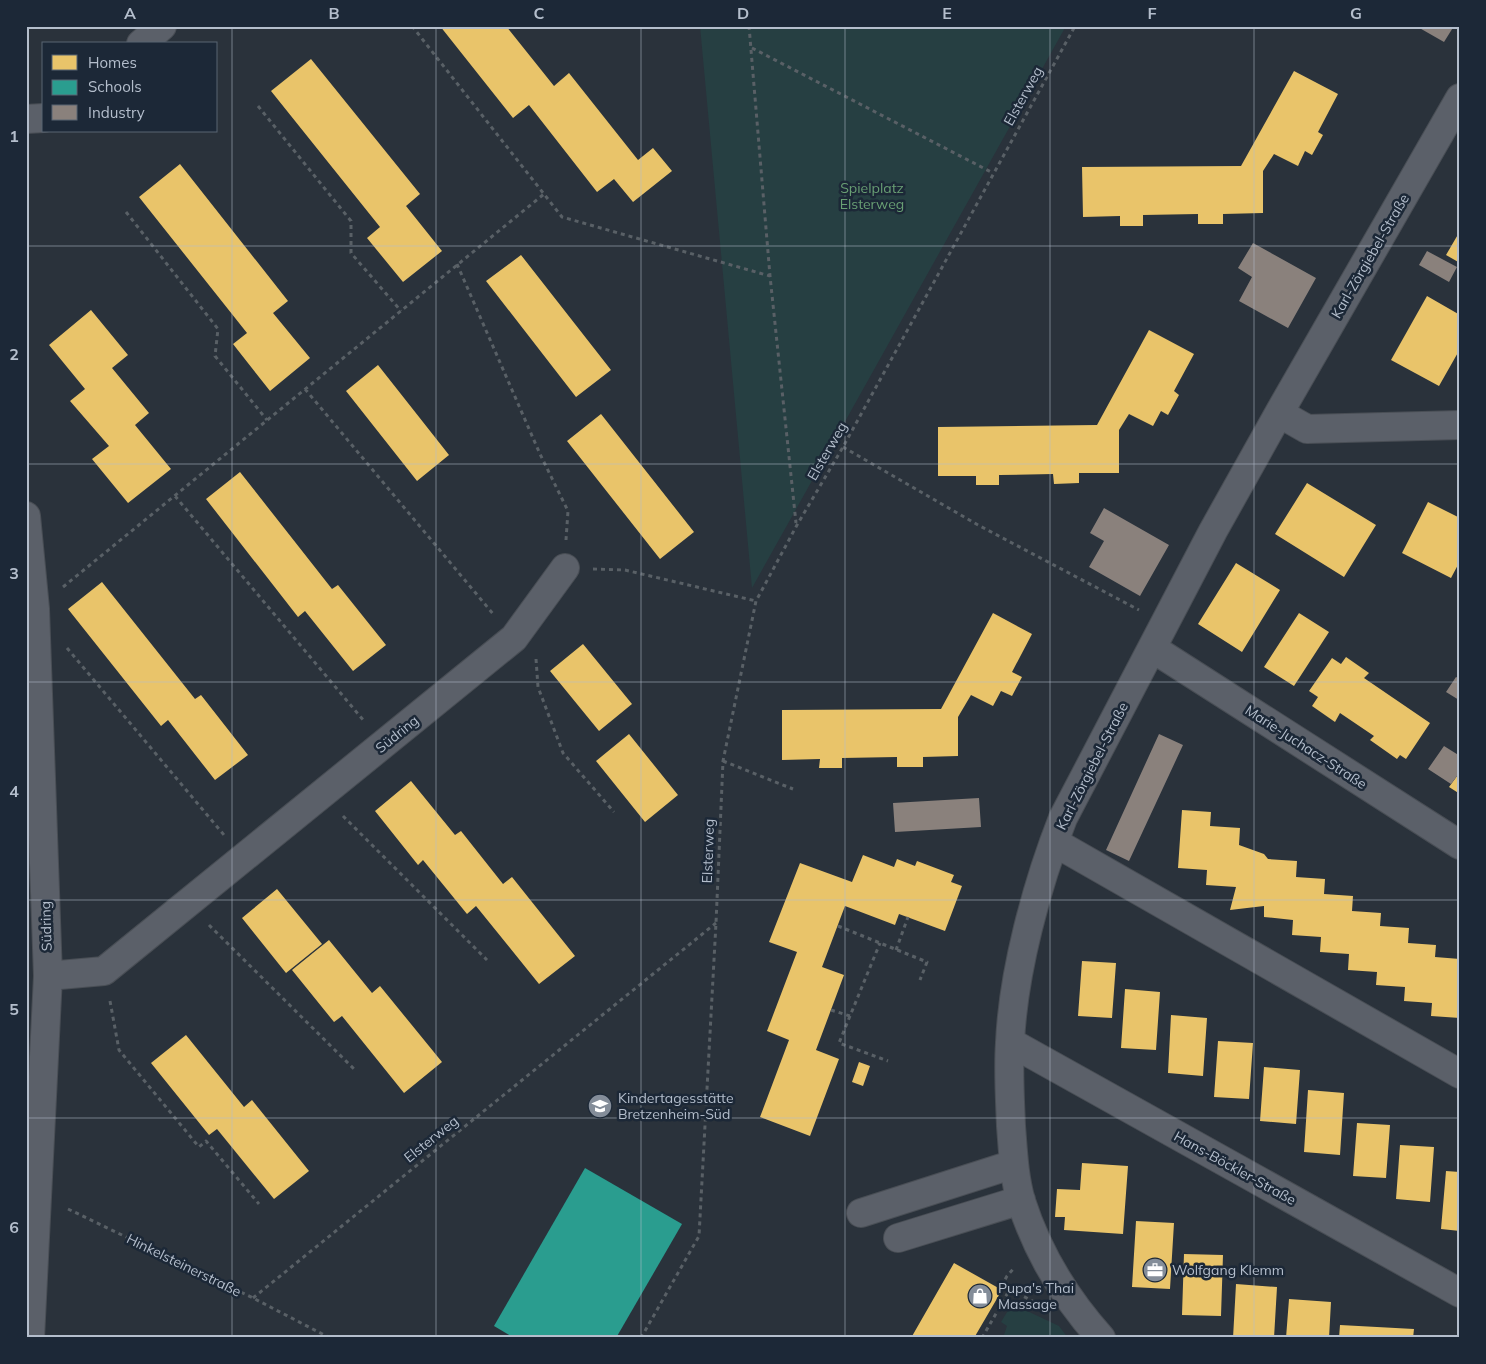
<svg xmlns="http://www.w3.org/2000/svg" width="1486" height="1364" font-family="Mulish,sans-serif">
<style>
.green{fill:#263f42}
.homes{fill:#e9c46a}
.schools{fill:#2a9d8f}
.industry{fill:#8a817c}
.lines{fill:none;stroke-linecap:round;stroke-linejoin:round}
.minor-casing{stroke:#494e55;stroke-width:30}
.path{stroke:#596066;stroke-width:3;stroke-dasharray:4 4;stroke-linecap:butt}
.minor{stroke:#5b6069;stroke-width:28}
.grid{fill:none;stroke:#b4becc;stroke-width:1;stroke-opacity:0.55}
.labels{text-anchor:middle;stroke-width:5;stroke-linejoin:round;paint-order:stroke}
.street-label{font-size:14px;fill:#b4becc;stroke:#1c2837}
.park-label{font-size:14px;fill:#699f74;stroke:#1c2837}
.poi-label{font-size:14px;fill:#b4becc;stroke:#1c2837;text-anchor:start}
.neatline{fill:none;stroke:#b4becc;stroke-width:2}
.grid-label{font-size:16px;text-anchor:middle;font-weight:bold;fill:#b4becc}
</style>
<rect width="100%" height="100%" fill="#2a323b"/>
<path class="green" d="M 700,26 L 1066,26 L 752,588 Z
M 1012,1304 L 1059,1326 L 1068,1338 L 1003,1338 L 1007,1326 L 1001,1322 Z"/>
<path class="homes" d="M 440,26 L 506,26 L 554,86 L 569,73 L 638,160 L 653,148 L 672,171 L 633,202 L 614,179 L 597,192 L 529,105 L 513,118 Z
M 311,59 L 420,194 L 406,206 L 442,251 L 403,282 L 367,238 L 380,227 L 271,91 Z
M 1294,71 L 1338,94 L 1318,132 L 1323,135 L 1312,155 L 1305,151 L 1298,166 L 1274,154 L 1263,171 L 1263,213 L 1223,214 L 1223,224 L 1198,224 L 1198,214 L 1143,215 L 1143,226 L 1120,226 L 1120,216 L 1083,217 L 1082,167 L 1241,166 Z
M 180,164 L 288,301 L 273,313 L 310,358 L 270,391 L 233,344 L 247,333 L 139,197 Z
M 1460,231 L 1460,263 L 1446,255 Z
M 521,255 L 611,370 L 576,397 L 486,281 Z
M 1427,296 L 1460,315 L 1460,349 L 1439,386 L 1391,360 Z
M 91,310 L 128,355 L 112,368 L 149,413 L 135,425 L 171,469 L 128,503 L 92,459 L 109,446 L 70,401 L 85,389 L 49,345 Z
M 1149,330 L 1194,354 L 1174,391 L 1179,395 L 1168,415 L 1161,411 L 1153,426 L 1129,414 L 1119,430 L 1119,473 L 1079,473 L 1079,483 L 1054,484 L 1053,474 L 999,475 L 999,485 L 976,485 L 976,476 L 938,476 L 938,427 L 1097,425 Z
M 378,365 L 449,455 L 417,481 L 346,391 Z
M 601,414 L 694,532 L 660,559 L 567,441 Z
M 240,472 L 332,589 L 338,585 L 386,645 L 353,671 L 305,611 L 298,617 L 206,499 Z
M 1307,483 L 1376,525 L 1344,577 L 1275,534 Z
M 1428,502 L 1460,518 L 1460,561 L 1451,578 L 1402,553 Z
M 1236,563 L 1280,590 L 1242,652 L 1198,624 Z
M 102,582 L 195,699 L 201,695 L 248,755 L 215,780 L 168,720 L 161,726 L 68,609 Z
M 993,613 L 1032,634 L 1012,672 L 1022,677 L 1012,696 L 1001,691 L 993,706 L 971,695 L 958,717 L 958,756 L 923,757 L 923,767 L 897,767 L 897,757 L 842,758 L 842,768 L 819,768 L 820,759 L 782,760 L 782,710 L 941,709 Z
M 1299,613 L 1329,632 L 1294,686 L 1264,667 Z
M 583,644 L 632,704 L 599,731 L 550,671 Z
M 1346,657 L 1369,673 L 1364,678 L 1430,723 L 1406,759 L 1400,755 L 1397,759 L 1370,740 L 1374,736 L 1340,713 L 1335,722 L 1312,706 L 1318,697 L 1309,691 L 1332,658 L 1341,664 Z
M 629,734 L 678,795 L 645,822 L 596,761 Z
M 1460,772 L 1460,794 L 1449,787 Z
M 411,781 L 455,835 L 461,831 L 503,884 L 512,877 L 575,956 L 539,984 L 476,906 L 467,914 L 423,860 L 418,865 L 375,811 Z
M 1182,810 L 1211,812 L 1210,826 L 1240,828 L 1239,845 L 1264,854 L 1268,859 L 1297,861 L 1296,877 L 1325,879 L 1324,894 L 1353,896 L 1352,911 L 1381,913 L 1380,926 L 1409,928 L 1408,943 L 1436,945 L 1435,957 L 1460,959 L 1460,1018 L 1431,1016 L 1432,1003 L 1404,1001 L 1405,987 L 1376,985 L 1377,972 L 1348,970 L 1349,954 L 1320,952 L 1321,937 L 1292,935 L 1293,920 L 1264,917 L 1264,906 L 1230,910 L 1236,887 L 1206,885 L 1207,870 L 1178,868 Z
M 863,855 L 894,867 L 897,859 L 915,866 L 917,861 L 954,875 L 951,882 L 962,886 L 945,931 L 899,914 L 895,925 L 845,906 L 822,967 L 844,975 L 816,1050 L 839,1059 L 810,1136 L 760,1117 L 789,1040 L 767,1031 L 797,952 L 769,942 L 800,863 L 852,882 Z
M 277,889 L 322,944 L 286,973 L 242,918 Z
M 329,940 L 372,993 L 380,986 L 442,1062 L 404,1093 L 342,1016 L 334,1022 L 292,970 Z
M 1082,961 L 1116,963 L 1112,1018 L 1078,1016 Z
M 1125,989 L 1160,992 L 1156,1050 L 1121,1048 Z
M 1171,1015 L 1207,1018 L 1203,1076 L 1168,1073 Z
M 186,1035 L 244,1107 L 252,1100 L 309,1171 L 274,1199 L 217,1129 L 209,1135 L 151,1063 Z
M 1218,1041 L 1253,1043 L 1249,1099 L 1214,1097 Z
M 859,1062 L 870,1066 L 863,1086 L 852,1082 Z
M 1264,1067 L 1300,1070 L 1296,1124 L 1260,1121 Z
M 1308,1090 L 1344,1093 L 1340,1155 L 1304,1152 Z
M 1357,1123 L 1390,1125 L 1386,1178 L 1353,1176 Z
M 1400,1145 L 1434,1147 L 1430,1202 L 1396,1199 Z
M 1082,1163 L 1128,1166 L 1123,1234 L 1064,1230 L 1065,1217 L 1055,1217 L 1057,1189 L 1080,1190 Z
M 1446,1171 L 1460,1172 L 1460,1231 L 1441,1229 Z
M 1136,1221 L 1174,1223 L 1170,1289 L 1132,1287 Z
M 1184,1254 L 1223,1255 L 1221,1316 L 1182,1315 Z
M 954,1263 L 1002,1290 L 974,1338 L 911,1338 Z
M 1236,1284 L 1277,1287 L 1274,1338 L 1233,1338 Z
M 1289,1299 L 1331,1302 L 1329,1338 L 1286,1338 Z
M 1340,1325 L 1414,1329 L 1413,1338 L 1339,1338 Z"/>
<path class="schools" d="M 585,1168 L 682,1224 L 616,1338 L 514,1338 L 494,1326 Z"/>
<path class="industry" d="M 1416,26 L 1454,26 L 1444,42 Z
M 1253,243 L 1316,278 L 1288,328 L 1239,301 L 1252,277 L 1238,268 Z
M 1427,251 L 1457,267 L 1449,282 L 1419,265 Z
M 1104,508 L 1169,545 L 1140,596 L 1089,567 L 1104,541 L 1090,533 Z
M 1456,677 L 1460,679 L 1459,700 L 1446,692 Z
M 1159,734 L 1183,745 L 1129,861 L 1106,850 Z
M 1444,746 L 1460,756 L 1460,772 L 1451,784 L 1428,769 Z
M 979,798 L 981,827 L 895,832 L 893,803 Z"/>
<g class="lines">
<g class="minor-casing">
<path id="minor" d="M 141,44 L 162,26
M 26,119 L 44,118
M 1279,413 L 1307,429 L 1460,425
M 26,516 L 35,609 L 48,976 L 30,1338
M 1152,648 L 1460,845
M 1054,842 L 1460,1074
M 48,976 L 104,971 L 514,638 L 565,568
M 1010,1042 L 1460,1293
M 861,1213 L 1014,1164
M 898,1238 L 1021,1200
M 1101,1338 C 1066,1299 1037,1251 1021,1201 C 1014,1177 1013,1151 1011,1126 C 1010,1099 1008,1070 1010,1043 C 1013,972 1037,884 1063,818 L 1213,531 L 1279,413 L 1460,98"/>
</g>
<path class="path" d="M 412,26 L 562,217 L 770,276
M 749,26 L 770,276 L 796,523
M 752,48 L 993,173
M 258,106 L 351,221 L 351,253 L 401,311
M 126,212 L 218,329 L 215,356 L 267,420
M 457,264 L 540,454 L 568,511 L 566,540
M 305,389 L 494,615
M 843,447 L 978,525 L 1139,610
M 175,496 L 364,721
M 593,569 L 625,570 L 756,601
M 63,587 L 544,194
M 67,648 L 224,835
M 536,659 L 538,687 L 563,753 L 614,812
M 723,761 L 793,789
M 343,816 L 487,960
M 209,925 L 356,1071
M 838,926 L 927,962 L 920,980
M 896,950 L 908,917
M 110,1001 L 119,1050 L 199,1147 L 206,1141 L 259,1204
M 831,1010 L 850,1016 L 880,943
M 850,1016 L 839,1043 L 888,1061
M 68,1209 L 253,1298 L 330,1338
M 1010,1289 L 1036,1303
M 253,1298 L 716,923
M 641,1338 L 699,1236 L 716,923 L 723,761 L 756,601 L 797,525 L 843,447 L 1075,26
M 982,1338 L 1010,1289 L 1002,1285 L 1007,1276 L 1015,1267"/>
<use href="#minor" class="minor"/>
</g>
<path class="grid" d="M 232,26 L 232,1338M 436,26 L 436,1338M 641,26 L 641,1338M 845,26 L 845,1338M 1050,26 L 1050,1338M 1254,26 L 1254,1338M 26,246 L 1460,246M 26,464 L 1460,464M 26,682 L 1460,682M 26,900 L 1460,900M 26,1118 L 1460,1118"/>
<defs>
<g id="school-disc" transform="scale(1.25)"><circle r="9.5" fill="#848d99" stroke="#1c2837"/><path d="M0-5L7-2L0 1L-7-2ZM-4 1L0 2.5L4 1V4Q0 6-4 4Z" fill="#fff"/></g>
<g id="office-disc" transform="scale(1.25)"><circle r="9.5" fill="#848d99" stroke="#1c2837"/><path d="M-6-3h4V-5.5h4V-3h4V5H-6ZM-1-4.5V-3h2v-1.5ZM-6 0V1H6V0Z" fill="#fff"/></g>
<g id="shop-disc" transform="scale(1.25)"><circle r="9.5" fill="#848d99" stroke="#1c2837"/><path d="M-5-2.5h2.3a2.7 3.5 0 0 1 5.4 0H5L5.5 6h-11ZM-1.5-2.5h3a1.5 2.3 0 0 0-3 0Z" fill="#fff"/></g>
</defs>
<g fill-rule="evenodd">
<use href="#school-disc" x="600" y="1106"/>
<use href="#office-disc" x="1155" y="1270"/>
<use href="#shop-disc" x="980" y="1296"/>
</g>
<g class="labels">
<g class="street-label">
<text transform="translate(1023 96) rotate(-61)" y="5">Elsterweg</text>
<text transform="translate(1370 256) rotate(-60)" y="5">Karl-Zörgiebel-Straße</text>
<text transform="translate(827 451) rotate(-60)" y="5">Elsterweg</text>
<text transform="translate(397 734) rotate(-39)" y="5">Südring</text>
<text transform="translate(1306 747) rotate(33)" y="5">Marie-Juchacz-Straße</text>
<text transform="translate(1092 766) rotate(-63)" y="5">Karl-Zörgiebel-Straße</text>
<text transform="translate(708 851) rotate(-88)" y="5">Elsterweg</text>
<text transform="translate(46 926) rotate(-92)" y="5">Südring</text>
<text transform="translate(431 1139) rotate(-39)" y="5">Elsterweg</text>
<text transform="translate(1235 1168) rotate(29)" y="5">Hans-Böckler-Straße</text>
<text transform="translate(184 1265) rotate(26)" y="5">Hinkelsteinerstraße</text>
</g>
<g class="park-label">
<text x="872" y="193">Spielplatz<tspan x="872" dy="16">Elsterweg</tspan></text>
</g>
<g class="poi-label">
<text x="618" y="1103">Kindertagesstätte<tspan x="618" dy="16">Bretzenheim-Süd</tspan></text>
<text x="1172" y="1275">Wolfgang Klemm</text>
<text x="998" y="1293">Pupa's Thai<tspan x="998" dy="16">Massage</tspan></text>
</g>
</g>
<rect width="1486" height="1364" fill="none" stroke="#1c2837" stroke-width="55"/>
<rect x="42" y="42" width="175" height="90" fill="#1c2837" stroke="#596473"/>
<rect x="52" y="55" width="25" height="15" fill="#e9c46a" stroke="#596473"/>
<text x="88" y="68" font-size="15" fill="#b4becc">Homes</text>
<rect x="52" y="80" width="25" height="15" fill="#2a9d8f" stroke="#596473"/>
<text x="88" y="92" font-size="15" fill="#b4becc">Schools</text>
<rect x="52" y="105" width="25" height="15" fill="#8a817c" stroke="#596473"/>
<text x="88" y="118" font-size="15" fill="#b4becc">Industry</text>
<rect x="28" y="28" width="1430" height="1308" class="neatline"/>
<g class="grid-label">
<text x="130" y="19">A</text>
<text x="334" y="19">B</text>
<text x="539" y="19">C</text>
<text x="743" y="19">D</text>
<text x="947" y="19">E</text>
<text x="1152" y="19">F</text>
<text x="1356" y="19">G</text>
<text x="14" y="142">1</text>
<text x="14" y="360">2</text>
<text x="14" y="579">3</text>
<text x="14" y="797">4</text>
<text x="14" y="1015">5</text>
<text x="14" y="1233">6</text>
</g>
</svg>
